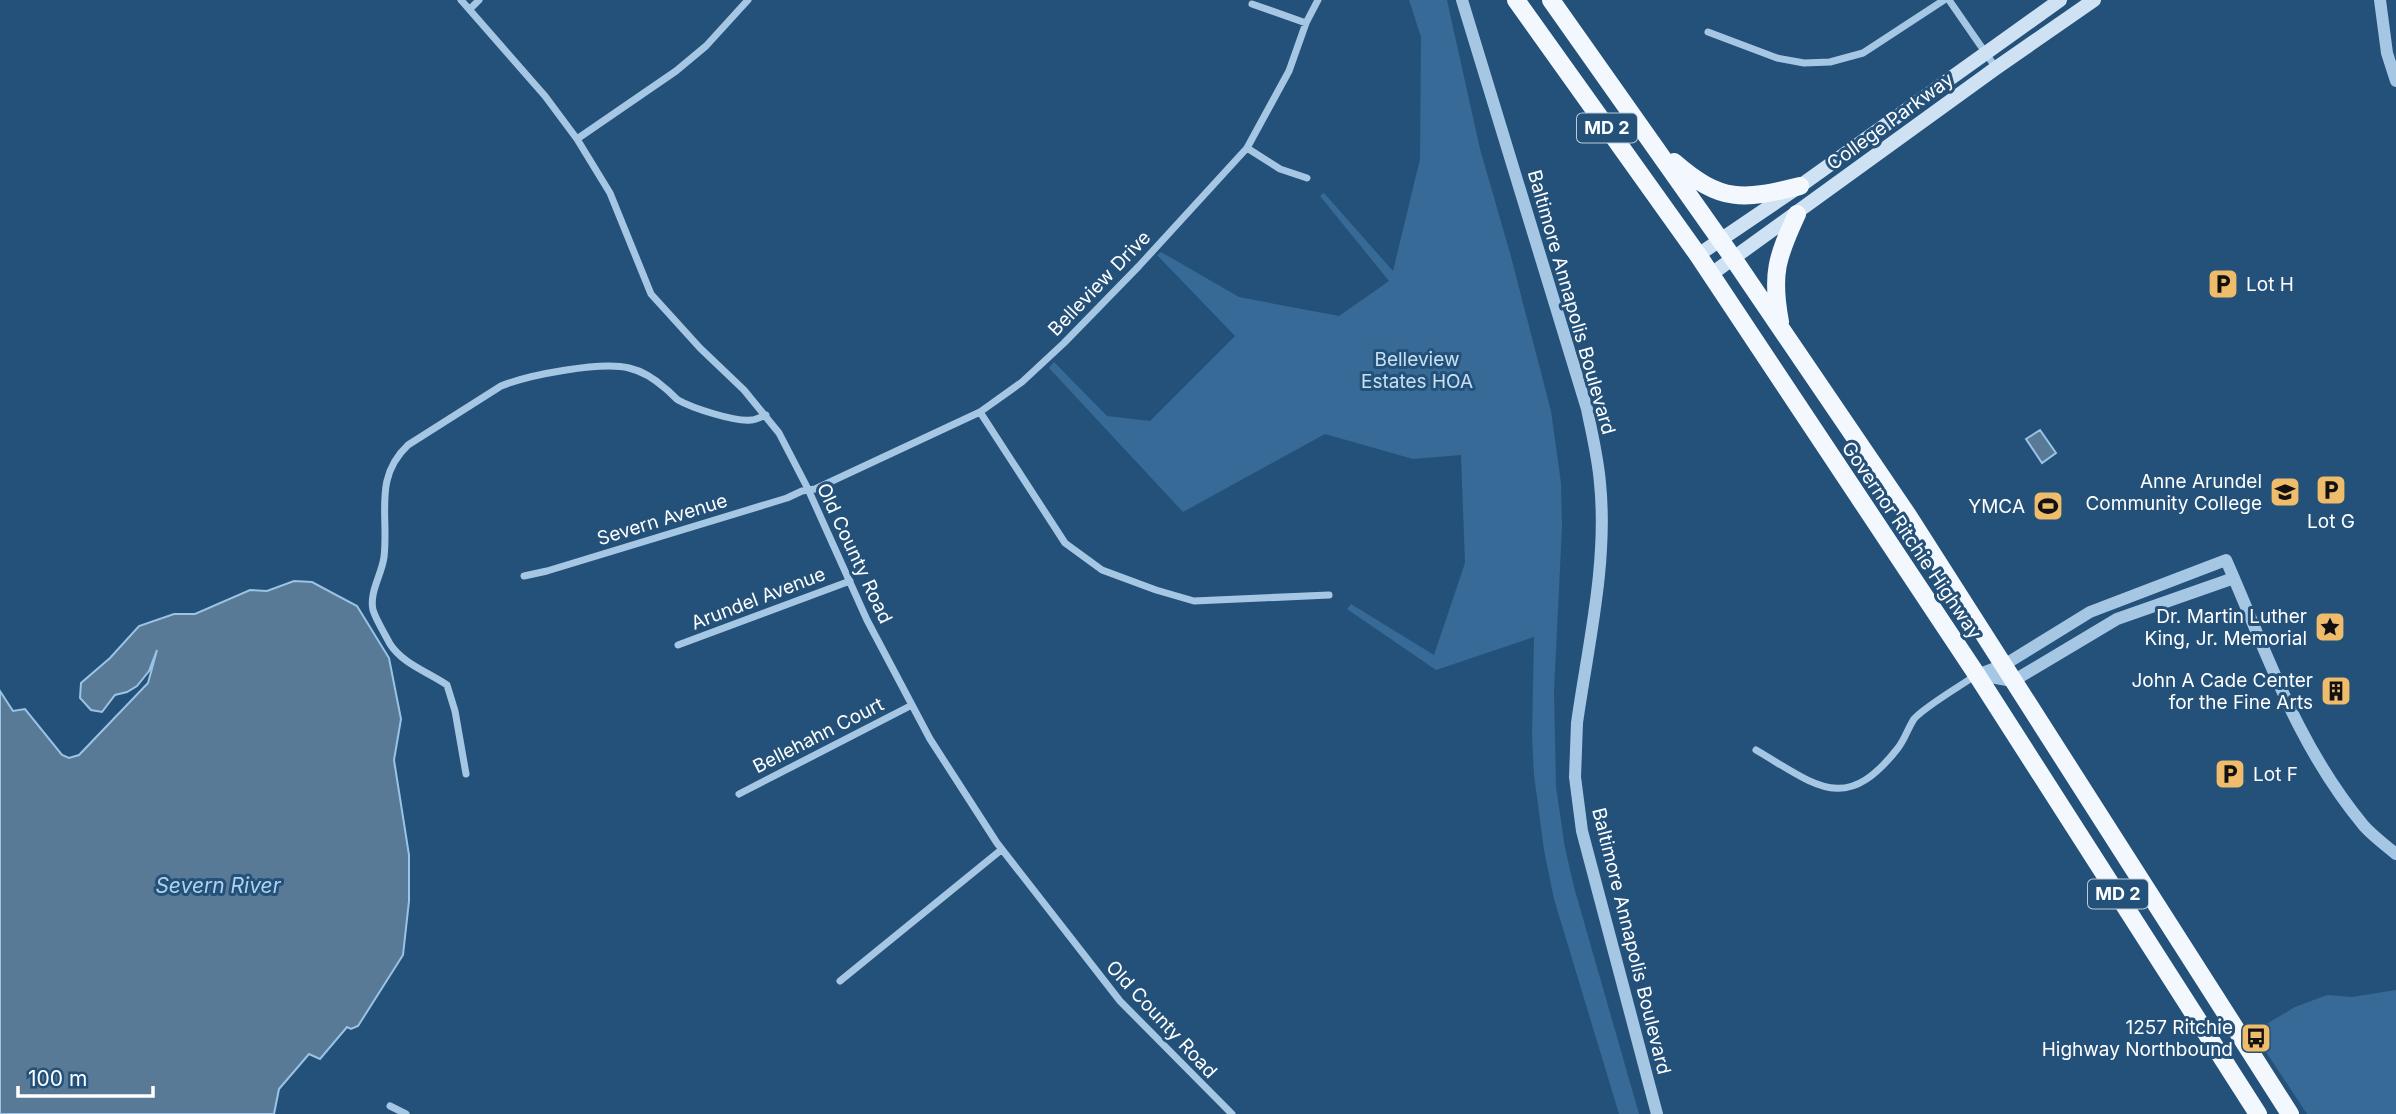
<svg xmlns="http://www.w3.org/2000/svg" width="2396" height="1114" font-family="Inter,sans-serif">
<style>
.green{fill:#376a96}
.water{fill:#597a97;stroke:#9ac3e5;stroke-width:2}
.lines{fill:none;stroke-linecap:round;stroke-linejoin:round}
.minor{stroke:#a6c7e4;stroke-width:7}
.tertiary{stroke:#a6c7e4;stroke-width:12}
.secondary{stroke:#cfe2f4;stroke-width:14}
.trunk{stroke:#f2f8fe;stroke-width:18}
.labels{text-anchor:middle;stroke-width:6;stroke-linejoin:round;paint-order:stroke}
.shield{fill:#245179;stroke:#bdcbd7;stroke-width:2}
.shield-label{font-size:18px;font-weight:bold;fill:#fff}
.street-label{font-size:19px;fill:#fff;stroke:#245179}
.poi-label{font-size:19px;fill:#fff;stroke:#245179;text-anchor:end}
.park-label{font-size:19px;fill:#c8e0f3;stroke:#245179}
.water-label{font-size:21px;font-style:italic;fill:#b1d1ec;stroke:#245179}
</style>
<rect width="100%" height="100%" fill="#245179"/>
<path class="green" d="M 1409,0 L 1447,0 L 1480,149 L 1510,253 L 1551,411 L 1561,483 L 1562,527 L 1554,691 L 1556,787 L 1565,848 L 1574,887 L 1639,1114 L 1619,1114 L 1554,899 L 1544,850 L 1534,775 L 1532,735 L 1534,637 L 1436,670 L 1347,609 L 1351,604 L 1434,655 L 1465,563 L 1461,455 L 1413,459 L 1325,434 L 1183,512 L 1049,368 L 1054,362 L 1107,416 L 1150,421 L 1235,336 L 1157,255 L 1161,252 L 1239,297 L 1339,316 L 1389,281 L 1320,196 L 1324,193 L 1393,271 L 1420,159 L 1421,37 Z
M 2396,990 L 2396,1114 L 2307,1114 L 2253,1032 L 2295,1007 L 2327,995 L 2352,997 Z"/>
<path class="water" d="M 2040,430 L 2056,453 L 2042,463 L 2026,439 Z
M 294,581 L 312,582 L 357,606 L 389,658 L 401,719 L 394,760 L 409,855 L 409,901 L 403,955 L 358,1026 L 351,1029 L 347,1027 L 320,1059 L 309,1054 L 279,1089 L 274,1114 L 0,1114 L 0,691 L 13,711 L 25,709 L 62,755 L 69,758 L 79,755 L 148,683 L 157,650 L 149,671 L 137,686 L 127,692 L 115,695 L 102,712 L 91,710 L 80,698 L 81,683 L 110,658 L 139,626 L 174,614 L 195,614 L 250,590 L 267,591 Z"/>
<g class="lines">
<path class="minor" d="M 461,0 L 545,96 L 577,139 L 610,193 L 651,294 L 700,348 L 744,390 L 779,433 L 808,489 L 867,620 L 930,739 L 997,843 L 1120,1001 L 1232,1114
M 1949,0 L 1996,68
M 1252,4 L 1306,23
M 470,9 L 479,0
M 1708,32 L 1777,58 L 1804,63 L 1830,62 L 1863,53 L 1944,0
M 577,139 L 676,71 L 706,46 L 748,0
M 1247,148 L 1280,169 L 1307,178
M 980,412 L 1065,543 L 1102,570 L 1156,590 L 1194,601 L 1329,595
M 524,576 L 547,571 L 787,498 L 802,491 L 815,489 L 980,412 L 1022,382 L 1064,343 L 1139,266 L 1247,148 L 1289,71 L 1306,23 L 1318,0
M 678,645 L 850,581
M 1756,750 C 1816,785 1845,816 1898,748 C 1905,739 1908,728 1914,719 C 1924,707 1962,685 1976,675
M 466,774 L 455,711 L 447,685 C 428,672 403,664 390,644 C 385,634 376,620 373,610 C 369,592 382,574 384,557 C 389,515 373,478 408,445 L 501,386 C 528,375 601,361 629,368 C 642,371 656,380 666,389 C 670,392 674,397 678,400 C 692,408 735,422 751,420 C 756,420 761,417 766,415
M 739,794 L 912,705
M 840,981 L 1001,850
M 390,1106 L 406,1114"/>
<path class="tertiary" d="M 1462,0 L 1587,409 C 1592,434 1598,458 1600,483 C 1608,563 1588,645 1577,723 L 1575,777 L 1582,831 L 1657,1114
M 2380,0 L 2387,53 L 2396,81
M 1977,675 L 2004,665 L 2090,612 L 2226,560 C 2268,655 2296,744 2364,826 C 2373,836 2385,845 2396,854
M 1979,675 L 2013,681 L 2117,619 L 2234,578"/>
<path class="secondary" d="M 1698,255 L 1800,186 L 2060,0
M 1710,275 L 1996,68 L 2094,0"/>
<path class="trunk" d="M 1516,0 L 1698,255 L 1977,675 L 2258,1114
M 1551,0 L 1733,258 L 1909,517 L 2290,1114
M 1674,162 C 1721,203 1743,200 1800,186
M 1780,322 C 1771,274 1777,257 1797,214"/>
</g>
<defs>
<g id="parking-square" transform="scale(1.575)"><rect x="-9" y="-9" width="18" height="18" rx="4" fill="#eebc6a" stroke="#245179"/><path d="M-3.5-5.5H1a3.5 3.5 0 0 1 0 7H-1V5.5H-3.5ZM-1-3.4V-.6H.8a1.4 1.4 0 0 0 0-2.8Z" fill="#111"/></g>
<g id="university-square" transform="scale(1.575)"><rect x="-9" y="-9" width="18" height="18" rx="4" fill="#eebc6a" stroke="#245179"/><path d="M0-5L7-2L0 1L-7-2ZM-4 1L0 2.5L4 1V4Q0 6-4 4Z" fill="#111"/></g>
<g id="stadium-square" transform="scale(1.575)"><rect x="-9" y="-9" width="18" height="18" rx="4" fill="#eebc6a" stroke="#245179"/><path d="M0-5a6.5 5 0 1 0 0 10a6.5 5 0 1 0 0-10ZM-3.5-1.8h7v3.6h-7Z" fill="#111"/></g>
<g id="sight-square" transform="scale(1.575)"><rect x="-9" y="-9" width="18" height="18" rx="4" fill="#eebc6a" stroke="#245179"/><path d="M0-6L1.8-2.2L6-1.7L2.9 1.2L3.7 5.4L0 3.3L-3.7 5.4L-2.9 1.2L-6-1.7L-1.8-2.2Z" fill="#111"/></g>
<g id="building-square" transform="scale(1.575)"><rect x="-9" y="-9" width="18" height="18" rx="4" fill="#eebc6a" stroke="#245179"/><path d="M-4-6H4V6H1V3H-1V6H-4ZM-2.5-4.3h1.7v1.8h-1.7ZM.8-4.3h1.7v1.8H.8ZM-2.5-1h1.7V.8h-1.7ZM.8-1h1.7V.8H.8Z" fill="#111"/></g>
<g id="bus-square" transform="scale(1.575)"><rect x="-9" y="-9" width="18" height="18" rx="4" fill="#eebc6a" stroke="#245179"/><path d="M-5-6H5V4H4V6H2V4H-2V6H-4V4H-5ZM-3.5-4V0h7V-4ZM-3.5 1.2v1.5H-2V1.2ZM2 1.2v1.5H3.5V1.2Z" fill="#111"/></g>
</defs>
<g fill-rule="evenodd">
<use href="#parking-square" x="2223" y="284"/>
<use href="#parking-square" x="2331" y="490"/>
<use href="#university-square" x="2285" y="492"/>
<use href="#stadium-square" x="2048" y="506"/>
<use href="#sight-square" x="2330" y="627"/>
<use href="#building-square" x="2336" y="691"/>
<use href="#parking-square" x="2230" y="774"/>
<use href="#bus-square" x="2256" y="1038"/>
</g>
<g class="labels">
<g class="shield">
<rect x="1577" y="113.5" width="60" height="29" rx="5"/>
<rect x="2088" y="879.5" width="60" height="29" rx="5"/>
</g>
<g class="shield-label">
<text x="1607" y="134">MD 2</text>
<text x="2118" y="900">MD 2</text>
</g>
<g class="street-label">
<text transform="translate(1890 121) rotate(-36)" y="7">College Parkway</text>
<text transform="translate(1099 283) rotate(-46)" y="7">Belleview Drive</text>
<text transform="translate(1572 302) rotate(74)" y="7">Baltimore Annapolis Boulevard</text>
<text transform="translate(662 519) rotate(-17)" y="7">Severn Avenue</text>
<text transform="translate(1912 540) rotate(56)" y="7">Governor Ritchie Highway</text>
<text transform="translate(855 553) rotate(65)" y="7">Old County Road</text>
<text transform="translate(758 598) rotate(-21)" y="7">Arundel Avenue</text>
<text transform="translate(818 735) rotate(-27)" y="7">Bellehahn Court</text>
<text transform="translate(1632 941) rotate(76)" y="7">Baltimore Annapolis Boulevard</text>
<text transform="translate(1162 1019) rotate(47)" y="7">Old County Road</text>
</g>
<g class="poi-label">
<text x="2246" y="291" text-anchor="start">Lot H</text>
<text x="2262" y="488">Anne Arundel<tspan x="2262" dy="22">Community College</tspan></text>
<text x="2025" y="513">YMCA</text>
<text x="2331" y="528" text-anchor="middle">Lot G</text>
<text x="2307" y="623">Dr. Martin Luther<tspan x="2307" dy="22">King, Jr. Memorial</tspan></text>
<text x="2313" y="687">John A Cade Center<tspan x="2313" dy="22">for the Fine Arts</tspan></text>
<text x="2253" y="781" text-anchor="start">Lot F</text>
<text x="2233" y="1034">1257 Ritchie<tspan x="2233" dy="22">Highway Northbound</tspan></text>
</g>
<g class="park-label">
<text x="1417" y="366">Belleview<tspan x="1417" dy="22">Estates HOA</tspan></text>
</g>
<g class="water-label">
<text x="218" y="893">Severn River</text>
</g>
</g>
<path d="M18 1086v10h135v-10" fill="none" stroke="#ffffff" stroke-width="3.5"/>
<text x="28" y="1086" font-size="21" fill="#ffffff" stroke="#245179" stroke-width="5" paint-order="stroke">100 m</text>
</svg>
